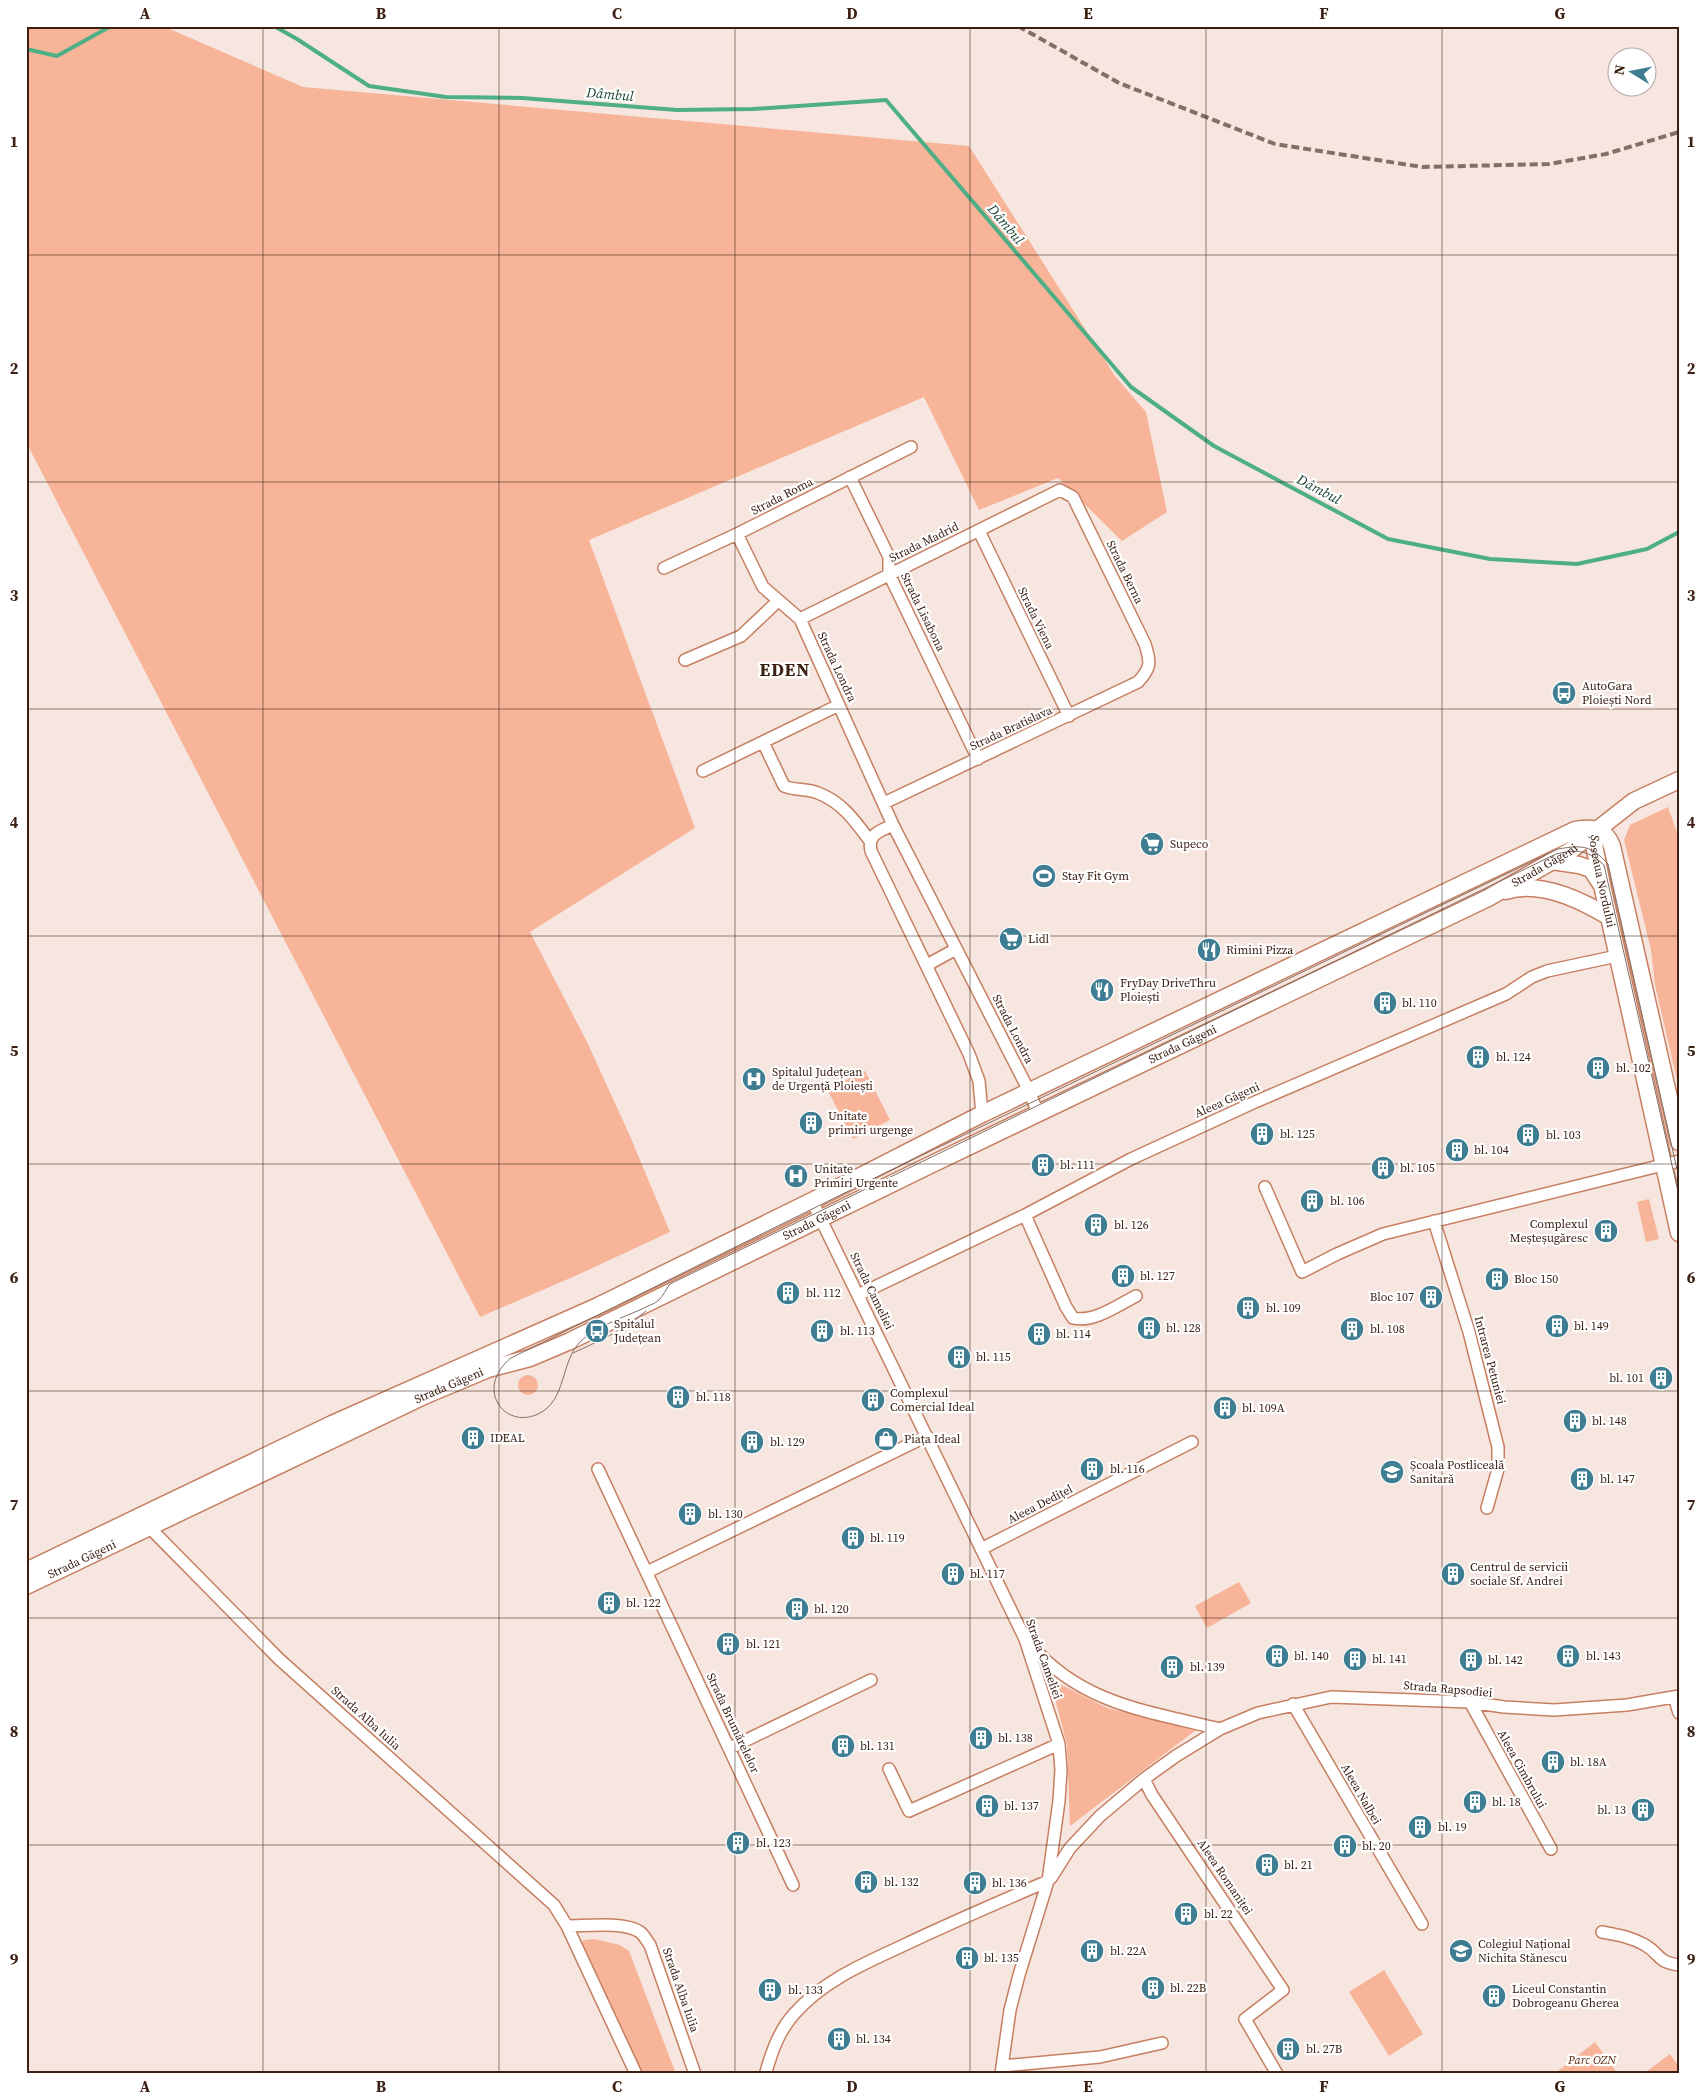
<svg xmlns="http://www.w3.org/2000/svg" width="1705" height="2100" font-family="'Source Serif 4',serif">
<style>
.green{fill:#f7b499}
.lines{fill:none;stroke-linecap:round;stroke-linejoin:round}
.stream{stroke:#4eae85;stroke-width:4}
.street-casing{stroke:#c77f62;stroke-width:14}
.secondary-casing{stroke:#c77f62;stroke-width:19}
.street{stroke:#fff;stroke-width:11}
.secondary{stroke:#fff;stroke-width:16}
.tram{stroke:#856e64;stroke-width:1}
.rail{stroke:#856e64;stroke-width:4;stroke-dasharray:8 4;stroke-linecap:butt}
.grid{fill:none;stroke:#3d2014;stroke-width:1;stroke-opacity:0.55}
.labels{text-anchor:middle;stroke-width:4.5;stroke-linejoin:round;paint-order:stroke}
.street-label{font-size:12px;fill:#3d2014;stroke:#fff}
.poi-label{font-size:12px;fill:#3d2014;stroke:#fff;text-anchor:start}
.park-label{font-size:12px;font-style:italic;fill:#5e2a13;stroke:#fff}
.water-label{font-size:14px;font-style:italic;fill:#1b4432;stroke:#fff}
.district-label{font-size:18px;font-weight:bold;letter-spacing:1px;fill:#3d2014;stroke:#fff}
.neatline{fill:none;stroke:#3d2014;stroke-width:2}
.grid-label{font-size:16px;text-anchor:middle;font-weight:bold;fill:#3d2014}
</style>
<rect width="100%" height="100%" fill="#f6e6df"/>
<path class="green" d="M 26,26 L 163,26 L 303,87 L 969,146 L 1115,376 L 1146,412 L 1167,512 L 1122,541 L 1058,478 L 979,510 L 924,397 L 589,540 L 695,828 L 530,932 L 587,1042 L 630,1136 L 670,1232 L 575,1276 L 480,1317 L 26,442 Z
M 1668,807 L 1679,838 L 1679,1089 L 1655,985 L 1651,950 L 1624,840 L 1630,825 Z
M 865,1071 L 890,1120 L 853,1139 L 827,1089 Z
M 1649,1199 L 1659,1239 L 1646,1242 L 1637,1202 Z
M518 1385a10 10 0 1 1 20 0a10 10 0 1 1-20 0Z
M 1239,1582 L 1251,1603 L 1207,1628 L 1195,1606 Z
M 1050,1679 L 1107,1708 L 1196,1730 L 1070,1826 L 1067,1745 Z
M 594,1939 L 620,1945 L 629,1951 L 676,2074 L 631,2074 L 575,1956 L 578,1943 L 585,1940 Z
M 1384,1970 L 1423,2034 L 1389,2056 L 1349,1992 Z
M 1595,2042 L 1618,2074 L 1554,2074 Z
M 1670,2054 L 1679,2067 L 1679,2074 L 1643,2074 Z"/>
<g class="lines">
<path class="stream" d="M 274,26 L 297,39 L 369,86 L 446,97 L 522,98 L 677,110 L 753,109 L 886,100 L 1131,387 L 1214,446 L 1388,539 L 1490,559 L 1577,564 L 1647,549 L 1679,532
M 26,49 L 57,56 L 111,26"/>
<g class="street-casing">
<path id="street" d="M 850,477 L 889,557 L 889,574 L 978,759
M 979,531 L 1069,716
M 737,534 L 763,587 L 800,619 L 893,825 L 1029,1091 L 1038,1113
M 664,568 L 737,534 L 911,447
M 800,619 L 1060,490 L 1073,497 L 1145,644 C 1151,663 1151,668 1138,682 L 884,803
M 685,660 L 741,636 L 778,601
M 763,742 L 784,786 C 795,791 807,788 818,793 C 842,802 855,821 870,841
M 703,771 L 839,705
M 893,825 C 880,831 867,834 871,851 L 969,1054 L 979,1081 L 982,1114
M 927,965 L 956,949
M 1265,1187 L 1302,1272 L 1337,1254 L 1383,1234 L 1679,1161
M 812,1201 L 1025,1639 L 1059,1744 L 1061,1770 L 1059,1801 L 1048,1881 L 1019,1975 L 1010,2010 L 1001,2074
M 1025,1215 L 1066,1307 L 1073,1318 C 1094,1323 1118,1305 1136,1296
M 1434,1221 L 1469,1332 L 1498,1447 L 1498,1469 L 1487,1508
M 858,1295 L 1025,1215 L 1131,1159 L 1255,1102 L 1506,994 L 1532,977 L 1547,971 L 1617,956
M 598,1469 L 793,1885
M 149,1527 L 279,1659 L 554,1905 L 567,1926 L 636,2074
M 981,1549 L 1192,1442
M 647,1572 L 927,1436
M 1030,1644 C 1081,1704 1147,1711 1220,1729
M 1674,1697 L 1679,1713
M 1470,1702 L 1551,1849
M 1293,1704 L 1422,1924
M 730,1748 L 871,1680
M 889,1769 L 909,1811 L 1059,1744
M 1144,1779 L 1152,1795 L 1283,1990 L 1245,2019 L 1277,2074
M 1051,1878 L 1070,1848 L 1100,1816 L 1144,1779 L 1176,1756 L 1220,1729 L 1258,1713 L 1331,1697 L 1470,1702 L 1504,1707 L 1554,1710 L 1627,1705 L 1679,1696
M 567,1926 C 585,1926 625,1921 640,1932 C 644,1935 647,1941 650,1945 L 695,2074
M 1602,1932 C 1618,1935 1631,1937 1645,1945 C 1661,1954 1656,1962 1679,1965
M 1002,2066 L 1100,2057 L 1162,2043
M 766,2072 C 772,2051 779,2031 794,2014 C 823,1981 863,1964 902,1946 C 950,1923 999,1902 1048,1881"/>
</g>
<g class="secondary-casing">
<g id="secondary">
<path id="s1" d="M 1596,830 L 1594,845 L 1602,885 L 1679,1233"/>
<path d="M 1552,861 L 1579,865 L 1591,869 L 1601,884"/>
<path d="M 1506,891 C 1540,880 1581,900 1609,917"/>
<path d="M 26,1571 L 332,1424 L 598,1306 L 812,1201 L 982,1114 L 1575,830 C 1593,827 1605,828 1612,846 L 1679,1142"/>
<path id="s2" d="M 26,1586 L 426,1395 L 488,1369 L 530,1358 L 570,1341 L 930,1165 L 1488,898 L 1570,851 L 1634,801 L 1679,780"/>
</g>
</g>
<use href="#street" class="street"/>
<use href="#secondary" class="secondary"/>
<path class="tram" d="M 1679,1178 L 1608,864 C 1591,845 1582,845 1558,849 L 885,1173 L 511,1358 C 474,1388 504,1430 538,1414 C 567,1401 560,1361 581,1341 C 595,1327 624,1317 642,1309 C 647,1306 655,1304 659,1300 C 663,1296 666,1289 670,1284 L 1556,854 C 1579,849 1587,850 1604,865 L 1679,1196
M 573,1353 C 599,1341 624,1330 646,1311"/>
<path class="rail" d="M 1018,26 L 1119,83 L 1275,144 L 1422,167 L 1549,164 L 1606,154 L 1679,132"/>
</g>
<path class="grid" d="M 263,26 L 263,2074M 499,26 L 499,2074M 735,26 L 735,2074M 970,26 L 970,2074M 1206,26 L 1206,2074M 1442,26 L 1442,2074M 26,255 L 1679,255M 26,482 L 1679,482M 26,709 L 1679,709M 26,936 L 1679,936M 26,1164 L 1679,1164M 26,1391 L 1679,1391M 26,1618 L 1679,1618M 26,1845 L 1679,1845"/>
<defs>
<g id="bus-disc" transform="scale(1.25)"><circle r="9.5" fill="#3e7d92" stroke="#fff"/><path d="M-5-6H5V4H4V6H2V4H-2V6H-4V4H-5ZM-3.5-4V0h7V-4ZM-3.5 1.2v1.5H-2V1.2ZM2 1.2v1.5H3.5V1.2Z" fill="#fff"/></g>
<g id="supermarket-disc" transform="scale(1.25)"><circle r="9.5" fill="#3e7d92" stroke="#fff"/><path d="M-6-5.5h2.5l.6 2H6L4.5 2H-2.5L-4.4-4H-6ZM-1.5 3.2a1.3 1.3 0 1 0 .1 0ZM3 3.2a1.3 1.3 0 1 0 .1 0Z" fill="#fff"/></g>
<g id="stadium-disc" transform="scale(1.25)"><circle r="9.5" fill="#3e7d92" stroke="#fff"/><path d="M0-5a6.5 5 0 1 0 0 10a6.5 5 0 1 0 0-10ZM-3.5-1.8h7v3.6h-7Z" fill="#fff"/></g>
<g id="restaurant-disc" transform="scale(1.25)"><circle r="9.5" fill="#3e7d92" stroke="#fff"/><path d="M-5-6h1v4h1v-4h1v4h1v-4h1v5L-1.5 .5V6h-2V.5L-5-1ZM5-6V6H3V1.5H1.5Q1.5-4 5-6Z" fill="#fff"/></g>
<g id="building-disc" transform="scale(1.25)"><circle r="9.5" fill="#3e7d92" stroke="#fff"/><path d="M-4-6H4V6H1V3H-1V6H-4ZM-2.5-4.3h1.7v1.8h-1.7ZM.8-4.3h1.7v1.8H.8ZM-2.5-1h1.7V.8h-1.7ZM.8-1h1.7V.8H.8Z" fill="#fff"/></g>
<g id="hospital-disc" transform="scale(1.25)"><circle r="9.5" fill="#3e7d92" stroke="#fff"/><path d="M-5-5h3v3.5h4V-5h3V5h-3V1.5h-4V5h-3Z" fill="#fff"/></g>
<g id="shop-disc" transform="scale(1.25)"><circle r="9.5" fill="#3e7d92" stroke="#fff"/><path d="M-5-2.5h2.3a2.7 3.5 0 0 1 5.4 0H5L5.5 6h-11ZM-1.5-2.5h3a1.5 2.3 0 0 0-3 0Z" fill="#fff"/></g>
<g id="school-disc" transform="scale(1.25)"><circle r="9.5" fill="#3e7d92" stroke="#fff"/><path d="M0-5L7-2L0 1L-7-2ZM-4 1L0 2.5L4 1V4Q0 6-4 4Z" fill="#fff"/></g>
</defs>
<g fill-rule="evenodd">
<use href="#bus-disc" x="1564" y="693"/>
<use href="#supermarket-disc" x="1152" y="844"/>
<use href="#stadium-disc" x="1044" y="876"/>
<use href="#supermarket-disc" x="1011" y="939"/>
<use href="#restaurant-disc" x="1209" y="950"/>
<use href="#restaurant-disc" x="1102" y="990"/>
<use href="#building-disc" x="1385" y="1003"/>
<use href="#building-disc" x="1478" y="1057"/>
<use href="#building-disc" x="1598" y="1068"/>
<use href="#hospital-disc" x="754" y="1079"/>
<use href="#building-disc" x="811" y="1123"/>
<use href="#building-disc" x="1262" y="1134"/>
<use href="#building-disc" x="1528" y="1135"/>
<use href="#building-disc" x="1457" y="1150"/>
<use href="#building-disc" x="1043" y="1165"/>
<use href="#building-disc" x="1383" y="1168"/>
<use href="#hospital-disc" x="796" y="1176"/>
<use href="#building-disc" x="1312" y="1201"/>
<use href="#building-disc" x="1096" y="1225"/>
<use href="#building-disc" x="1606" y="1231"/>
<use href="#building-disc" x="1123" y="1276"/>
<use href="#building-disc" x="1497" y="1279"/>
<use href="#building-disc" x="788" y="1293"/>
<use href="#building-disc" x="1431" y="1297"/>
<use href="#building-disc" x="1248" y="1308"/>
<use href="#building-disc" x="1557" y="1326"/>
<use href="#building-disc" x="1149" y="1328"/>
<use href="#building-disc" x="1352" y="1329"/>
<use href="#bus-disc" x="597" y="1331"/>
<use href="#building-disc" x="822" y="1331"/>
<use href="#building-disc" x="1039" y="1334"/>
<use href="#building-disc" x="959" y="1357"/>
<use href="#building-disc" x="1661" y="1378"/>
<use href="#building-disc" x="678" y="1397"/>
<use href="#building-disc" x="873" y="1400"/>
<use href="#building-disc" x="1225" y="1408"/>
<use href="#building-disc" x="1575" y="1421"/>
<use href="#building-disc" x="473" y="1438"/>
<use href="#shop-disc" x="886" y="1439"/>
<use href="#building-disc" x="752" y="1442"/>
<use href="#building-disc" x="1092" y="1469"/>
<use href="#school-disc" x="1392" y="1472"/>
<use href="#building-disc" x="1582" y="1479"/>
<use href="#building-disc" x="690" y="1514"/>
<use href="#building-disc" x="853" y="1538"/>
<use href="#building-disc" x="953" y="1574"/>
<use href="#building-disc" x="1453" y="1574"/>
<use href="#building-disc" x="609" y="1603"/>
<use href="#building-disc" x="797" y="1609"/>
<use href="#building-disc" x="728" y="1644"/>
<use href="#building-disc" x="1277" y="1656"/>
<use href="#building-disc" x="1568" y="1656"/>
<use href="#building-disc" x="1355" y="1659"/>
<use href="#building-disc" x="1471" y="1660"/>
<use href="#building-disc" x="1172" y="1667"/>
<use href="#building-disc" x="981" y="1738"/>
<use href="#building-disc" x="843" y="1746"/>
<use href="#building-disc" x="1553" y="1762"/>
<use href="#building-disc" x="1475" y="1802"/>
<use href="#building-disc" x="987" y="1806"/>
<use href="#building-disc" x="1643" y="1810"/>
<use href="#building-disc" x="1420" y="1827"/>
<use href="#building-disc" x="738" y="1843"/>
<use href="#building-disc" x="1345" y="1846"/>
<use href="#building-disc" x="1267" y="1865"/>
<use href="#building-disc" x="866" y="1882"/>
<use href="#building-disc" x="975" y="1883"/>
<use href="#building-disc" x="1186" y="1914"/>
<use href="#building-disc" x="1092" y="1951"/>
<use href="#school-disc" x="1461" y="1951"/>
<use href="#building-disc" x="967" y="1958"/>
<use href="#building-disc" x="1153" y="1988"/>
<use href="#building-disc" x="770" y="1990"/>
<use href="#building-disc" x="1494" y="1996"/>
<use href="#building-disc" x="839" y="2039"/>
<use href="#building-disc" x="1288" y="2049"/>
</g>
<g class="labels">
<g class="street-label">
<text transform="translate(782 496) rotate(-27)" y="4">Strada Roma</text>
<text transform="translate(924 542) rotate(-26)" y="4">Strada Madrid</text>
<text transform="translate(1125 572) rotate(64)" y="4">Strada Berna</text>
<text transform="translate(923 612) rotate(64)" y="4">Strada Lisabona</text>
<text transform="translate(1036 618) rotate(64)" y="4">Strada Viena</text>
<text transform="translate(837 667) rotate(65)" y="4">Strada Londra</text>
<text transform="translate(1011 728) rotate(-25)" y="4">Strada Bratislava</text>
<text dy="4" stroke="none"><textPath href="#s2" startOffset="1682">Strada Găgeni</textPath></text>
<text dy="4" stroke="none"><textPath href="#s1" startOffset="52">Șoseaua Nordului</textPath></text>
<text transform="translate(1013 1029) rotate(63)" y="4">Strada Londra</text>
<text dy="4" stroke="none"><textPath href="#s2" startOffset="1278">Strada Găgeni</textPath></text>
<text transform="translate(1227 1100) rotate(-24)" y="4">Aleea Găgeni</text>
<text dy="4" stroke="none"><textPath href="#s2" startOffset="872">Strada Găgeni</textPath></text>
<text transform="translate(872 1291) rotate(64)" y="4">Strada Cameliei</text>
<text transform="translate(1490 1360) rotate(75)" y="4">Intrarea Petuniei</text>
<text dy="4" stroke="none"><textPath href="#s2" startOffset="468">Strada Găgeni</textPath></text>
<text transform="translate(1040 1504) rotate(-27)" y="4">Aleea Dedițel</text>
<text dy="4" stroke="none"><textPath href="#s2" startOffset="62">Strada Găgeni</textPath></text>
<text transform="translate(1044 1659) rotate(70)" y="4">Strada Cameliei</text>
<text transform="translate(1448 1689) rotate(5)" y="4">Strada Rapsodiei</text>
<text transform="translate(366 1718) rotate(42)" y="4">Strada Alba Iulia</text>
<text transform="translate(733 1723) rotate(65)" y="4">Strada Brumărelelor</text>
<text transform="translate(1522 1769) rotate(61)" y="4">Aleea Cimbrului</text>
<text transform="translate(1361 1794) rotate(60)" y="4">Aleea Nalbei</text>
<text transform="translate(1225 1877) rotate(56)" y="4">Aleea Romaniței</text>
<text transform="translate(681 1990) rotate(71)" y="4">Strada Alba Iulia</text>
</g>
<g class="poi-label">
<text x="1582" y="690">AutoGara<tspan x="1582" dy="14">Ploiești Nord</tspan></text>
<text x="1170" y="848">Supeco</text>
<text x="1062" y="880">Stay Fit Gym</text>
<text x="1028" y="943">Lidl</text>
<text x="1226" y="954">Rimini Pizza</text>
<text x="1120" y="987">FryDay DriveThru<tspan x="1120" dy="14">Ploiești</tspan></text>
<text x="1402" y="1007">bl. 110</text>
<text x="1496" y="1061">bl. 124</text>
<text x="1616" y="1072">bl. 102</text>
<text x="772" y="1076">Spitalul Județean<tspan x="772" dy="14">de Urgență Ploiești</tspan></text>
<text x="828" y="1120">Unitate<tspan x="828" dy="14">primiri urgenge</tspan></text>
<text x="1280" y="1138">bl. 125</text>
<text x="1546" y="1139">bl. 103</text>
<text x="1474" y="1154">bl. 104</text>
<text x="1060" y="1169">bl. 111</text>
<text x="1400" y="1172">bl. 105</text>
<text x="814" y="1173">Unitate<tspan x="814" dy="14">Primiri Urgente</tspan></text>
<text x="1330" y="1205">bl. 106</text>
<text x="1588" y="1228" text-anchor="end">Complexul<tspan x="1588" dy="14">Meșteșugăresc</tspan></text>
<text x="1114" y="1229">bl. 126</text>
<text x="1140" y="1280">bl. 127</text>
<text x="1514" y="1283">Bloc 150</text>
<text x="806" y="1297">bl. 112</text>
<text x="1414" y="1301" text-anchor="end">Bloc 107</text>
<text x="1266" y="1312">bl. 109</text>
<text x="614" y="1328">Spitalul<tspan x="614" dy="14">Județean</tspan></text>
<text x="1574" y="1330">bl. 149</text>
<text x="1166" y="1332">bl. 128</text>
<text x="1370" y="1333">bl. 108</text>
<text x="840" y="1335">bl. 113</text>
<text x="1056" y="1338">bl. 114</text>
<text x="976" y="1361">bl. 115</text>
<text x="1644" y="1382" text-anchor="end">bl. 101</text>
<text x="890" y="1397">Complexul<tspan x="890" dy="14">Comercial Ideal</tspan></text>
<text x="696" y="1401">bl. 118</text>
<text x="1242" y="1412">bl. 109A</text>
<text x="1592" y="1425">bl. 148</text>
<text x="490" y="1442">IDEAL</text>
<text x="904" y="1443">Piața Ideal</text>
<text x="770" y="1446">bl. 129</text>
<text x="1410" y="1469">Școala Postliceală<tspan x="1410" dy="14">Sanitară</tspan></text>
<text x="1110" y="1473">bl. 116</text>
<text x="1600" y="1483">bl. 147</text>
<text x="708" y="1518">bl. 130</text>
<text x="870" y="1542">bl. 119</text>
<text x="1470" y="1571">Centrul de servicii<tspan x="1470" dy="14">sociale Sf. Andrei</tspan></text>
<text x="970" y="1578">bl. 117</text>
<text x="626" y="1607">bl. 122</text>
<text x="814" y="1613">bl. 120</text>
<text x="746" y="1648">bl. 121</text>
<text x="1294" y="1660">bl. 140</text>
<text x="1586" y="1660">bl. 143</text>
<text x="1372" y="1663">bl. 141</text>
<text x="1488" y="1664">bl. 142</text>
<text x="1190" y="1671">bl. 139</text>
<text x="998" y="1742">bl. 138</text>
<text x="860" y="1750">bl. 131</text>
<text x="1570" y="1766">bl. 18A</text>
<text x="1492" y="1806">bl. 18</text>
<text x="1004" y="1810">bl. 137</text>
<text x="1626" y="1814" text-anchor="end">bl. 13</text>
<text x="1438" y="1831">bl. 19</text>
<text x="756" y="1847">bl. 123</text>
<text x="1362" y="1850">bl. 20</text>
<text x="1284" y="1869">bl. 21</text>
<text x="884" y="1886">bl. 132</text>
<text x="992" y="1887">bl. 136</text>
<text x="1204" y="1918">bl. 22</text>
<text x="1478" y="1948">Colegiul Național<tspan x="1478" dy="14">Nichita Stănescu</tspan></text>
<text x="1110" y="1955">bl. 22A</text>
<text x="984" y="1962">bl. 135</text>
<text x="1170" y="1992">bl. 22B</text>
<text x="1512" y="1993">Liceul Constantin<tspan x="1512" dy="14">Dobrogeanu Gherea</tspan></text>
<text x="788" y="1994">bl. 133</text>
<text x="856" y="2043">bl. 134</text>
<text x="1306" y="2053">bl. 27B</text>
</g>
<g class="park-label">
<text x="1592" y="2064">Parc OZN</text>
</g>
<g class="water-label">
<text transform="translate(610 94) rotate(5)" y="5">Dâmbul</text>
<text transform="translate(1006 224) rotate(50)" y="5">Dâmbul</text>
<text transform="translate(1319 489) rotate(28)" y="5">Dâmbul</text>
</g>
<g class="district-label">
<text x="785" y="676">EDEN</text>
</g>
</g>
<rect width="1705" height="2100" fill="none" stroke="#ffffff" stroke-width="55"/>
<g transform="translate(1632 72) rotate(280)"><circle r="24" fill="#ffffff" stroke="#b1a6a1"/>
<path d="M0-4L9 19L0 12L-9 19Z" fill="#3e7d92"/>
<text y="-8" font-size="14" font-weight="bold" text-anchor="middle" fill="#3d2014">N</text>
</g>
<rect x="28" y="28" width="1650" height="2044" class="neatline"/>
<g class="grid-label">
<text x="145" y="19">A</text>
<text x="381" y="19">B</text>
<text x="617" y="19">C</text>
<text x="852" y="19">D</text>
<text x="1088" y="19">E</text>
<text x="1324" y="19">F</text>
<text x="1560" y="19">G</text>
<text x="14" y="147">1</text>
<text x="1691" y="147">1</text>
<text x="14" y="374">2</text>
<text x="1691" y="374">2</text>
<text x="14" y="601">3</text>
<text x="1691" y="601">3</text>
<text x="14" y="828">4</text>
<text x="1691" y="828">4</text>
<text x="14" y="1056">5</text>
<text x="1691" y="1056">5</text>
<text x="14" y="1283">6</text>
<text x="1691" y="1283">6</text>
<text x="14" y="1510">7</text>
<text x="1691" y="1510">7</text>
<text x="14" y="1737">8</text>
<text x="1691" y="1737">8</text>
<text x="14" y="1965">9</text>
<text x="1691" y="1965">9</text>
<text x="145" y="2092">A</text>
<text x="381" y="2092">B</text>
<text x="617" y="2092">C</text>
<text x="852" y="2092">D</text>
<text x="1088" y="2092">E</text>
<text x="1324" y="2092">F</text>
<text x="1560" y="2092">G</text>
</g>
</svg>
